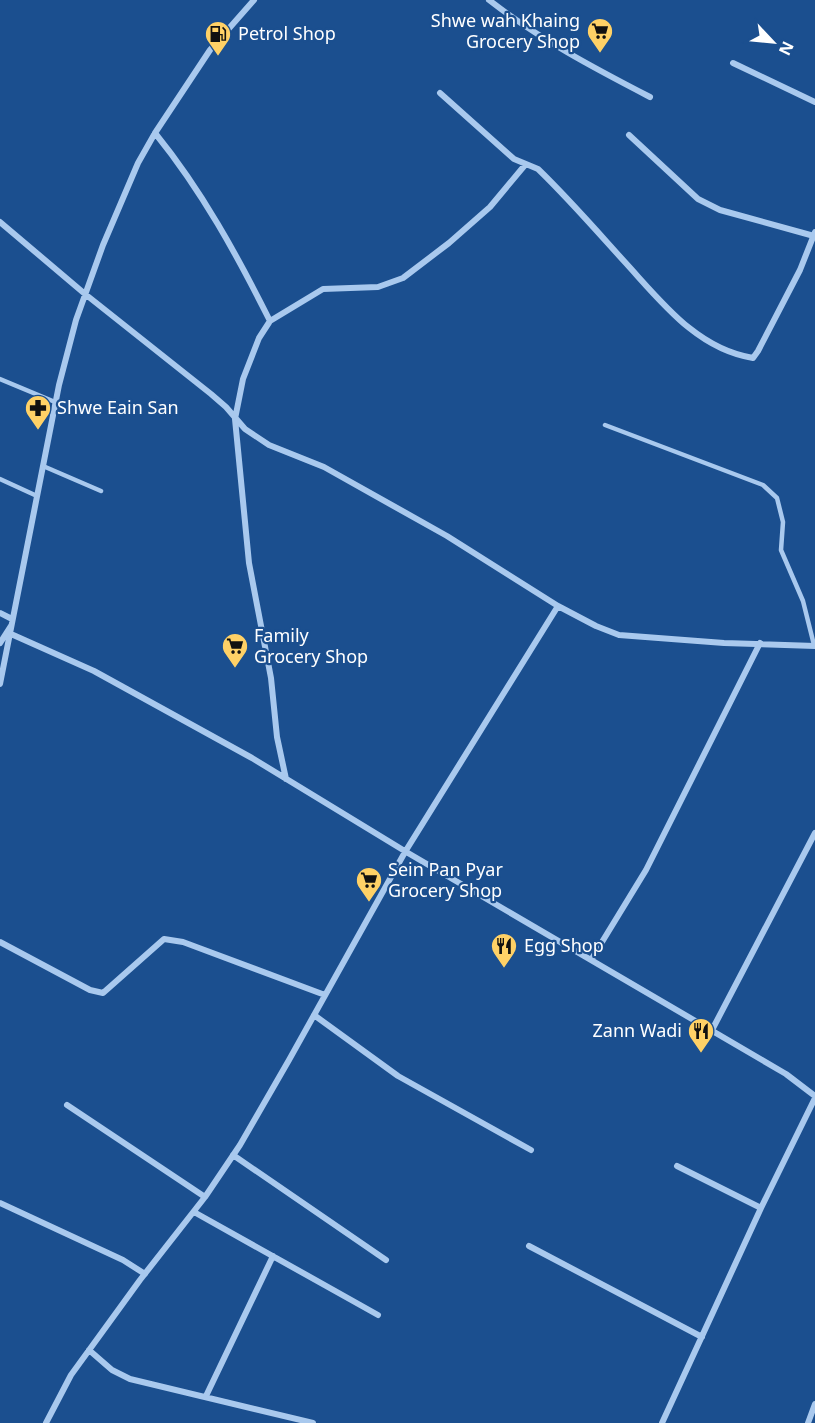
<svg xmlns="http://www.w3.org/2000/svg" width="815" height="1423" font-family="'Noto Sans',sans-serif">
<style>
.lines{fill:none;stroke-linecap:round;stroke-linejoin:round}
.lane{stroke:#a9c9ee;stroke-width:4.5}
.street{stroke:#a9c9ee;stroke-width:6}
.labels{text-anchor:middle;stroke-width:4.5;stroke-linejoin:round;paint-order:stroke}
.poi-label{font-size:18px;fill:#fff;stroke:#1b4f8f;text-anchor:start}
</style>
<rect width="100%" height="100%" fill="#1b4f8f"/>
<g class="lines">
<path class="lane" d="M 0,379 L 55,402
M 605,425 L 763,485 L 777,498 L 783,522 L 781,550 L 803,601 L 814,645
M 43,466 L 101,491
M 0,479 L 37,496"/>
<path class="street" d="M 489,0 C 539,39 594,68 650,97
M 733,63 L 815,102
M 440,93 L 514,159 L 538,169 C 568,198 595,229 623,260 C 660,300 696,349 753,358 L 758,351 L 800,270 L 815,232
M 155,133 C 202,191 237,255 270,321
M 629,135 L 698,199 L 720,210 L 814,236
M 0,222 L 85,294 L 211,394 L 226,407 L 245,429 L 269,445 L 324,467 L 447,536 L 558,606 L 596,626 L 619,635 L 724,643 L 815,646
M 0,613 L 12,619
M 11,634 L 94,671 L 252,758 L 408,853 L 786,1074 L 815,1096
M 0,643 L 11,626
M 0,684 L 59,385 L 76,320 L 103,245 L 138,163 L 155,133 L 210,50 L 254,0
M 286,779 L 277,737 L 271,678 L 249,563 L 235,419 L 243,379 L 259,338 L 270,321 L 323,289 L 378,287 L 403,278 L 449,243 L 490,207 L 525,165
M 0,942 L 90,990 L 103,993 L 164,939 L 183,942 L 325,995
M 591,960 L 646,870 L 760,643
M 314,1015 L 398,1076 L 531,1150
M 712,1030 L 815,833
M 67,1105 L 205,1197
M 233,1155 L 386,1260
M 677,1166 L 761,1208
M 0,1203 L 123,1260 L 145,1274
M 194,1212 L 378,1315
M 529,1246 L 702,1337
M 89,1350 L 112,1370 L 130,1379 L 313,1423
M 206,1396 L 273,1256
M 46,1423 L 71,1375 L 140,1280 L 205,1197 L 240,1145 L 289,1060 L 405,852 L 558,606
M 662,1423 L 761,1208 L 815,1098
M 808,1423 L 815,1404"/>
</g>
<defs>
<g id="supermarket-pin" transform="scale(1.35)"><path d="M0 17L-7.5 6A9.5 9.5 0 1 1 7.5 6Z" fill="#ffd166" stroke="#1b4f8f"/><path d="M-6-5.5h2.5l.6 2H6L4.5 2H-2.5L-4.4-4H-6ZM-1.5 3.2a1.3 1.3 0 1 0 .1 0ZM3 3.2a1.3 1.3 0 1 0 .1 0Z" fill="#111"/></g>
<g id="fuel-pin" transform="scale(1.35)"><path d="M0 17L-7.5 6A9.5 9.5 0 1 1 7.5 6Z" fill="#ffd166" stroke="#1b4f8f"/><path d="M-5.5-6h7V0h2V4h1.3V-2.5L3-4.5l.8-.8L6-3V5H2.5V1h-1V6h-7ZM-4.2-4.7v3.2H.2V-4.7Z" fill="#111"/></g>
<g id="pharmacy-pin" transform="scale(1.35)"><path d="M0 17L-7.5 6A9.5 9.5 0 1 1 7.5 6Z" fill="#ffd166" stroke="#1b4f8f"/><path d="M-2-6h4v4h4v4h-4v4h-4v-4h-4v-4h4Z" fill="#111"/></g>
<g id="restaurant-pin" transform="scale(1.35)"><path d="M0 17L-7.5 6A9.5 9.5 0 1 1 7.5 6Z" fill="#ffd166" stroke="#1b4f8f"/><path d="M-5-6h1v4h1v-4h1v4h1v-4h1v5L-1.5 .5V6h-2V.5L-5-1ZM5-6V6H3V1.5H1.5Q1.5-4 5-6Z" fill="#111"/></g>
</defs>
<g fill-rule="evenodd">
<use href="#supermarket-pin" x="600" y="31"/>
<use href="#fuel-pin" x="218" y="34"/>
<use href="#pharmacy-pin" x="38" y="408"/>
<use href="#supermarket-pin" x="235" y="646"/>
<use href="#supermarket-pin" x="369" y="880"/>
<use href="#restaurant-pin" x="504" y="946"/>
<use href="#restaurant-pin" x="701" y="1031"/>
</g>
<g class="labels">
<g class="poi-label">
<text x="580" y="27" text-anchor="end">Shwe wah Khaing<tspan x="580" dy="21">Grocery Shop</tspan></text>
<text x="238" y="40">Petrol Shop</text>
<text x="57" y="414">Shwe Eain San</text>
<text x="254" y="642">Family<tspan x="254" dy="21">Grocery Shop</tspan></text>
<text x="388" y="876">Sein Pan Pyar<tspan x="388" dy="21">Grocery Shop</tspan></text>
<text x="524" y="952">Egg Shop</text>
<text x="682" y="1037" text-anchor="end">Zann Wadi</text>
</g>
</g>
<g transform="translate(773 42) rotate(116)" stroke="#1b4f8f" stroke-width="4.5" paint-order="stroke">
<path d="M0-4.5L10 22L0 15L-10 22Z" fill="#ffffff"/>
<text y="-9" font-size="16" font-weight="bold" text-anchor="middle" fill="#ffffff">N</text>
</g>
</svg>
